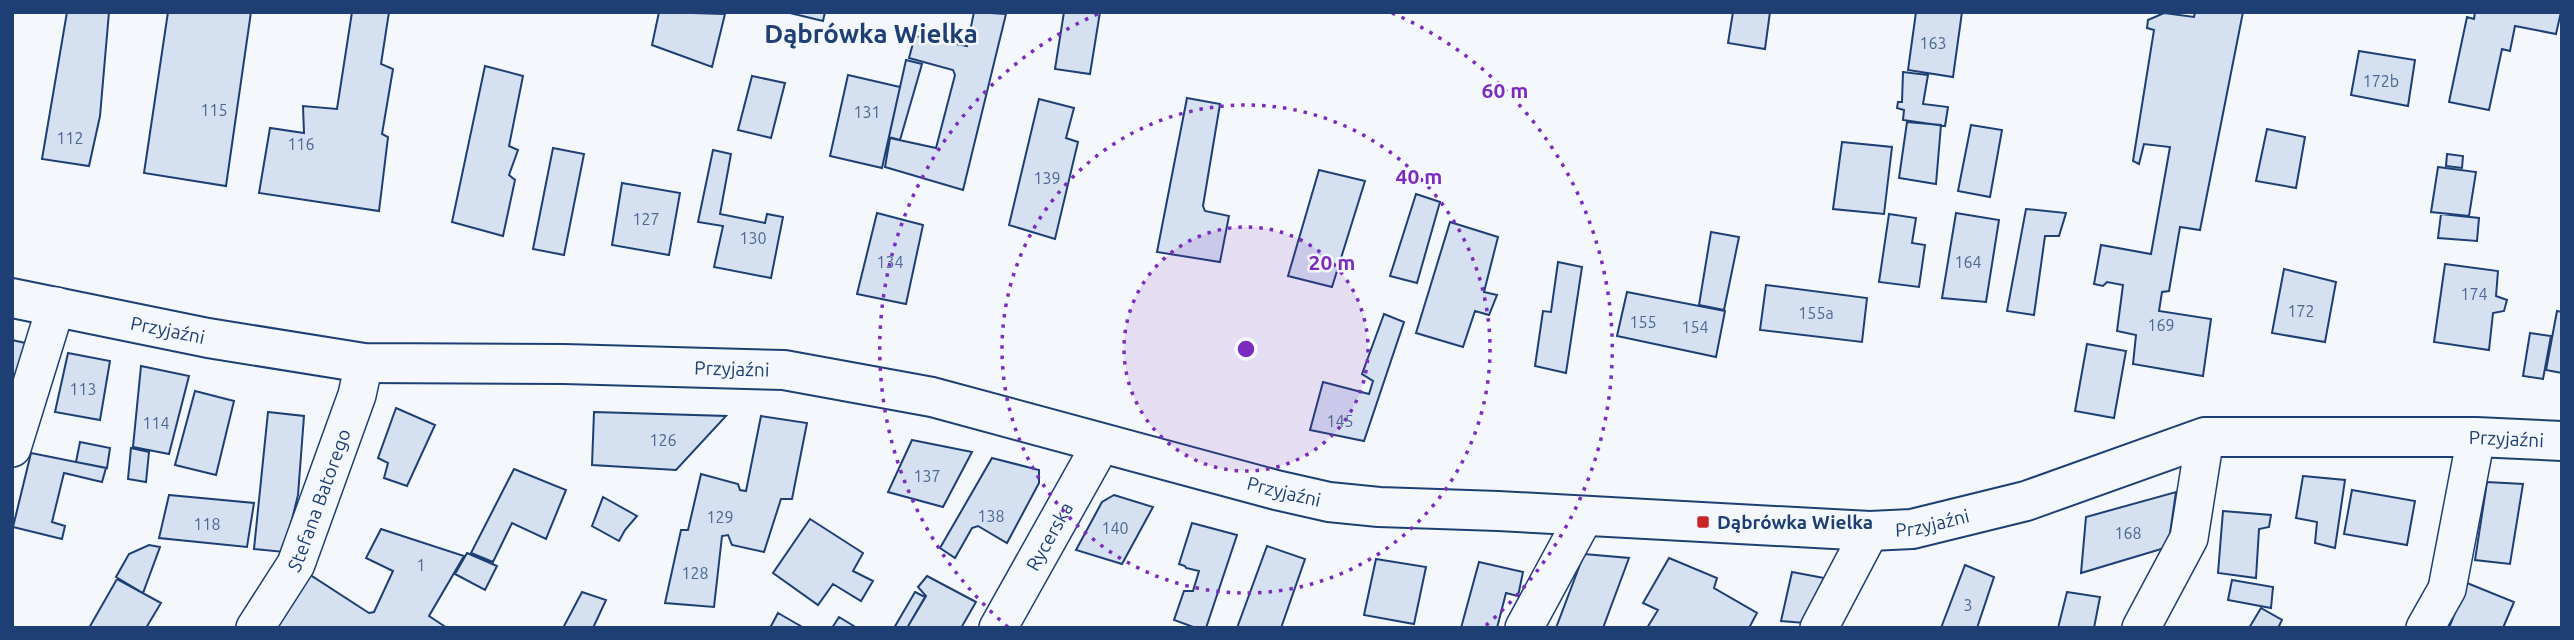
<svg xmlns="http://www.w3.org/2000/svg" width="2574" height="640" font-family="Ubuntu,sans-serif">
<style>
.building{fill:#d5e0f0;stroke:#1d3f73;stroke-width:2}
.lines{fill:none;stroke-linecap:round;stroke-linejoin:round}
.minor-casing{stroke:#1d3f73;stroke-width:40}
.tertiary-casing{stroke:#1d3f73;stroke-width:42}
.minor{stroke:#f4f7fb;stroke-width:37}
.tertiary{stroke:#f4f7fb;stroke-width:38}
.ring{fill:none;stroke:#7b2cbf;stroke-width:3.5;stroke-dasharray:3.5 7}
.poi-dot{fill:#c62828;stroke:#f4f7fb;stroke-width:2.5}
.labels{text-anchor:middle;stroke-width:5;stroke-linejoin:round;paint-order:stroke}
.number-label{font-size:16px;fill:#4b6792}
.street-label{font-size:19px;fill:#1d3f73;stroke:#f4f7fb}
.poi-label{font-size:19px;font-weight:bold;fill:#1d3f73;stroke:#f4f7fb;text-anchor:start}
.district-label{font-size:26px;font-weight:bold;fill:#1d3f73;stroke:#f4f7fb}
.centre{fill:#7b2cbf;stroke:#f4f7fb;stroke-width:3.5}
.ring-label{font-size:21px;text-anchor:middle;font-weight:bold;fill:#7b2cbf;stroke:#f4f7fb;stroke-width:5;stroke-linejoin:round;paint-order:stroke}
</style>
<rect width="100%" height="100%" fill="#f4f7fb"/>
<path class="building" d="M 67,12 L 109,12 L 100,116 L 89,166 L 42,159 Z
M 168,12 L 251,12 L 226,186 L 144,173 Z
M 352,12 L 389,12 L 381,64 L 393,69 L 382,134 L 388,137 L 379,211 L 259,193 L 270,128 L 304,133 L 303,106 L 337,109 Z
M 659,12 L 725,14 L 712,67 L 652,45 Z
M 786,12 L 825,12 L 823,21 Z
M 974,12 L 1006,14 L 963,190 L 885,167 L 890,138 L 936,148 L 955,75 L 953,70 L 909,58 L 915,36 L 967,46 Z
M 1064,12 L 1100,12 L 1090,74 L 1055,69 Z
M 1733,12 L 1770,12 L 1765,49 L 1728,43 Z
M 1916,12 L 1962,12 L 1953,77 L 1908,70 Z
M 2195,12 L 2243,12 L 2200,230 L 2180,227 L 2169,291 L 2162,292 L 2159,311 L 2211,319 L 2203,376 L 2133,364 L 2136,335 L 2117,331 L 2123,285 L 2107,282 L 2103,286 L 2094,284 L 2101,245 L 2151,254 L 2170,147 L 2144,144 L 2139,164 L 2133,161 L 2154,30 L 2147,28 L 2148,20 L 2164,13 L 2194,17 Z
M 2475,12 L 2561,12 L 2556,34 L 2515,26 L 2510,51 L 2502,49 L 2489,110 L 2449,102 L 2467,17 L 2474,19 Z
M 2359,51 L 2415,60 L 2408,106 L 2351,95 Z
M 906,60 L 922,64 L 900,140 L 889,137 Z
M 485,66 L 523,76 L 509,146 L 518,150 L 509,175 L 515,180 L 503,236 L 452,222 Z
M 1903,72 L 1928,75 L 1923,104 L 1948,107 L 1945,126 L 1903,120 L 1904,110 L 1897,108 L 1898,102 L 1902,102 Z
M 848,75 L 900,87 L 882,168 L 830,156 Z
M 752,76 L 785,83 L 771,138 L 738,130 Z
M 1187,98 L 1220,104 L 1203,206 L 1205,211 L 1229,216 L 1220,262 L 1157,252 Z
M 1039,99 L 1074,108 L 1066,138 L 1078,142 L 1055,239 L 1009,225 Z
M 1907,122 L 1941,125 L 1936,184 L 1899,178 Z
M 1971,125 L 2002,130 L 1990,197 L 1958,191 Z
M 2267,129 L 2305,137 L 2296,188 L 2256,181 Z
M 1842,142 L 1892,147 L 1884,214 L 1833,209 Z
M 553,148 L 584,154 L 564,255 L 533,249 Z
M 713,150 L 731,154 L 720,214 L 765,223 L 767,214 L 783,217 L 771,278 L 714,267 L 723,226 L 698,222 Z
M 2447,154 L 2463,156 L 2462,168 L 2446,166 Z
M 2438,167 L 2476,172 L 2469,216 L 2431,212 Z
M 1319,170 L 1365,181 L 1332,287 L 1288,276 Z
M 622,183 L 680,193 L 669,255 L 612,245 Z
M 1416,194 L 1440,202 L 1417,283 L 1390,276 Z
M 2026,209 L 2066,213 L 2059,236 L 2045,236 L 2034,315 L 2007,311 Z
M 877,213 L 923,225 L 906,304 L 857,294 Z
M 1956,213 L 1999,220 L 1986,302 L 1942,298 Z
M 1889,214 L 1916,218 L 1912,243 L 1925,245 L 1919,287 L 1879,282 Z
M 2441,214 L 2479,218 L 2477,241 L 2438,238 Z
M 1450,222 L 1498,237 L 1484,292 L 1497,295 L 1489,315 L 1475,311 L 1463,347 L 1416,333 Z
M 1711,232 L 1739,237 L 1724,310 L 1699,305 Z
M 1558,262 L 1582,267 L 1566,373 L 1535,366 L 1543,311 L 1551,312 Z
M 2445,264 L 2498,271 L 2496,296 L 2507,300 L 2504,311 L 2493,313 L 2489,350 L 2434,342 Z
M 2284,269 L 2336,282 L 2325,342 L 2272,333 Z
M 1766,285 L 1867,298 L 1862,342 L 1760,330 Z
M 1627,292 L 1725,311 L 1716,357 L 1617,336 Z
M 2557,311 L 2562,312 L 2562,373 L 2546,370 Z
M 1384,314 L 1404,322 L 1364,441 L 1310,430 L 1323,382 L 1369,394 L 1373,381 L 1362,374 Z
M 2530,333 L 2551,336 L 2543,379 L 2523,376 Z
M 12,340 L 30,344 L 12,401 Z
M 2087,344 L 2126,351 L 2114,418 L 2075,411 Z
M 68,353 L 110,361 L 100,420 L 55,412 Z
M 141,366 L 189,376 L 169,454 L 133,447 Z
M 195,391 L 234,401 L 216,475 L 175,465 Z
M 396,408 L 435,425 L 407,486 L 384,478 L 388,463 L 378,458 Z
M 268,412 L 304,416 L 298,495 L 284,552 L 254,549 Z
M 594,412 L 726,416 L 676,470 L 592,465 Z
M 761,416 L 807,423 L 792,499 L 781,499 L 764,552 L 732,545 L 728,535 L 722,536 L 714,607 L 665,603 L 681,530 L 688,530 L 701,474 L 738,484 L 740,490 L 746,491 Z
M 912,440 L 972,452 L 943,507 L 888,492 Z
M 80,442 L 110,448 L 107,468 L 76,462 Z
M 131,448 L 149,452 L 146,482 L 128,479 Z
M 31,453 L 106,468 L 102,482 L 64,473 L 52,522 L 65,526 L 62,539 L 13,527 Z
M 992,458 L 1039,470 L 1039,483 L 1007,543 L 978,526 L 972,528 L 955,558 L 940,548 Z
M 514,469 L 566,490 L 546,539 L 512,523 L 493,562 L 471,553 Z
M 2303,476 L 2345,480 L 2335,548 L 2315,543 L 2317,522 L 2296,518 Z
M 2487,482 L 2523,484 L 2510,564 L 2475,560 Z
M 2352,490 L 2415,501 L 2407,545 L 2344,534 Z
M 2176,492 L 2168,547 L 2081,573 L 2086,517 Z
M 169,495 L 254,503 L 247,547 L 159,538 Z
M 1114,495 L 1153,507 L 1122,564 L 1076,550 L 1102,502 Z
M 603,497 L 637,516 L 625,530 L 619,541 L 592,526 Z
M 2223,511 L 2271,515 L 2269,527 L 2259,529 L 2256,578 L 2218,573 Z
M 810,519 L 863,553 L 853,571 L 873,581 L 861,601 L 833,584 L 818,605 L 773,573 Z
M 1192,523 L 1237,535 L 1206,628 L 1196,628 L 1174,620 L 1184,591 L 1193,591 L 1199,571 L 1186,568 L 1185,566 L 1179,564 Z
M 381,529 L 464,556 L 429,616 L 447,628 L 268,628 L 304,571 L 369,613 L 374,612 L 393,571 L 366,558 Z
M 149,545 L 160,547 L 143,593 L 116,577 L 129,554 Z
M 1267,546 L 1305,559 L 1281,628 L 1237,628 Z
M 467,553 L 497,566 L 485,590 L 455,574 Z
M 1584,554 L 1629,558 L 1603,628 L 1556,628 Z
M 1669,558 L 1717,578 L 1714,588 L 1757,613 L 1749,628 L 1647,628 L 1658,610 L 1643,603 Z
M 1376,559 L 1426,567 L 1414,624 L 1364,615 Z
M 1479,562 L 1523,572 L 1518,596 L 1506,593 L 1497,628 L 1461,628 Z
M 1965,565 L 1994,577 L 1977,628 L 1941,628 Z
M 1792,572 L 1824,578 L 1805,623 L 1781,621 Z
M 927,576 L 976,602 L 961,628 L 907,628 L 926,596 L 918,587 Z
M 117,579 L 161,603 L 146,628 L 89,628 Z
M 2232,580 L 2273,587 L 2271,608 L 2228,600 Z
M 2467,583 L 2514,602 L 2503,628 L 2449,628 Z
M 582,592 L 606,600 L 593,628 L 563,628 Z
M 915,592 L 925,597 L 907,628 L 894,628 Z
M 2067,592 L 2100,597 L 2094,628 L 2058,628 Z
M 2261,608 L 2282,620 L 2278,628 L 2249,628 Z
M 778,613 L 804,628 L 770,628 Z
M 839,617 L 857,628 L 832,628 Z"/>
<g class="lines">
<g class="minor-casing">
<g id="minor">
<path d="M 12,448 L 56,306"/>
<path id="s1" d="M 255,628 L 296,564 L 357,395 L 364,363"/>
<path id="s2" d="M 998,628 L 1101,444"/>
<path d="M 1524,628 L 1584,517"/>
<path d="M 1819,628 L 1870,531"/>
<path d="M 2141,628 L 2189,538 L 2205,437"/>
<path d="M 2425,628 L 2447,589 L 2476,437"/>
</g>
</g>
<g class="tertiary-casing">
<g id="tertiary">
<path id="s3" d="M 12,298 L 208,338 L 364,363 L 564,364 L 784,370 L 932,397 L 1276,490 L 1329,502 L 1379,507 L 1498,511 L 1870,531 L 1912,529 L 2026,501 L 2205,437 L 2476,437 L 2562,441"/>
</g>
</g>
<use href="#minor" class="minor"/>
<use href="#tertiary" class="tertiary"/>
</g>
<circle cx="1246" cy="349" r="122" fill="#7b2cbf" fill-opacity=".12"/>
<g class="ring">
<circle cx="1246" cy="349" r="122"/>
<circle cx="1246" cy="349" r="244"/>
<path d="M1008 627A366 366 0 0 1 1100 13M1392 13A366 366 0 0 1 1484 627"/>
</g>
<rect class="poi-dot" x="1696" y="515" width="14" height="14" rx="3.5"/>
<g class="labels">
<g class="number-label">
<text x="1933" y="49">163</text>
<text x="2381" y="87">172b</text>
<text x="214" y="116">115</text>
<text x="867" y="118">131</text>
<text x="70" y="144">112</text>
<text x="301" y="150">116</text>
<text x="1047" y="184">139</text>
<text x="646" y="225">127</text>
<text x="753" y="244">130</text>
<text x="890" y="268">134</text>
<text x="1968" y="268">164</text>
<text x="2474" y="300">174</text>
<text x="2301" y="317">172</text>
<text x="1816" y="319">155a</text>
<text x="1643" y="328">155</text>
<text x="2161" y="331">169</text>
<text x="1695" y="333">154</text>
<text x="83" y="395">113</text>
<text x="1340" y="427">145</text>
<text x="156" y="429">114</text>
<text x="663" y="446">126</text>
<text x="927" y="482">137</text>
<text x="991" y="522">138</text>
<text x="720" y="523">129</text>
<text x="207" y="530">118</text>
<text x="1115" y="534">140</text>
<text x="2128" y="539">168</text>
<text x="421" y="571">1</text>
<text x="695" y="579">128</text>
<text x="1968" y="611">3</text>
</g>
<g class="street-label">
<text dy="7" stroke="none"><textPath href="#s3" startOffset="159">Przyjaźni</textPath></text>
<text dy="7" stroke="none"><textPath href="#s3" startOffset="726">Przyjaźni</textPath></text>
<text dy="7" stroke="none"><textPath href="#s3" startOffset="2532">Przyjaźni</textPath></text>
<text dy="7" stroke="none"><textPath href="#s3" startOffset="1293">Przyjaźni</textPath></text>
<text dy="7" stroke="none"><textPath href="#s1" startOffset="144">Stefana Batorego</textPath></text>
<text dy="7" stroke="none"><textPath href="#s3" startOffset="1944">Przyjaźni</textPath></text>
<text dy="7" stroke="none"><textPath href="#s2" startOffset="105">Rycerska</textPath></text>
</g>
<g class="poi-label">
<text x="1717" y="529">Dąbrówka Wielka</text>
</g>
<g class="district-label">
<text x="871" y="43">Dąbrówka Wielka</text>
</g>
</g>
<circle cx="1246" cy="349" r="10" class="centre"/>
<g class="ring-label">
<text x="1505" y="98">60 m</text>
<text x="1419" y="184">40 m</text>
<text x="1332" y="270">20 m</text>
</g>
<rect width="2574" height="640" fill="none" stroke="#1d3f73" stroke-width="28"/>
</svg>
